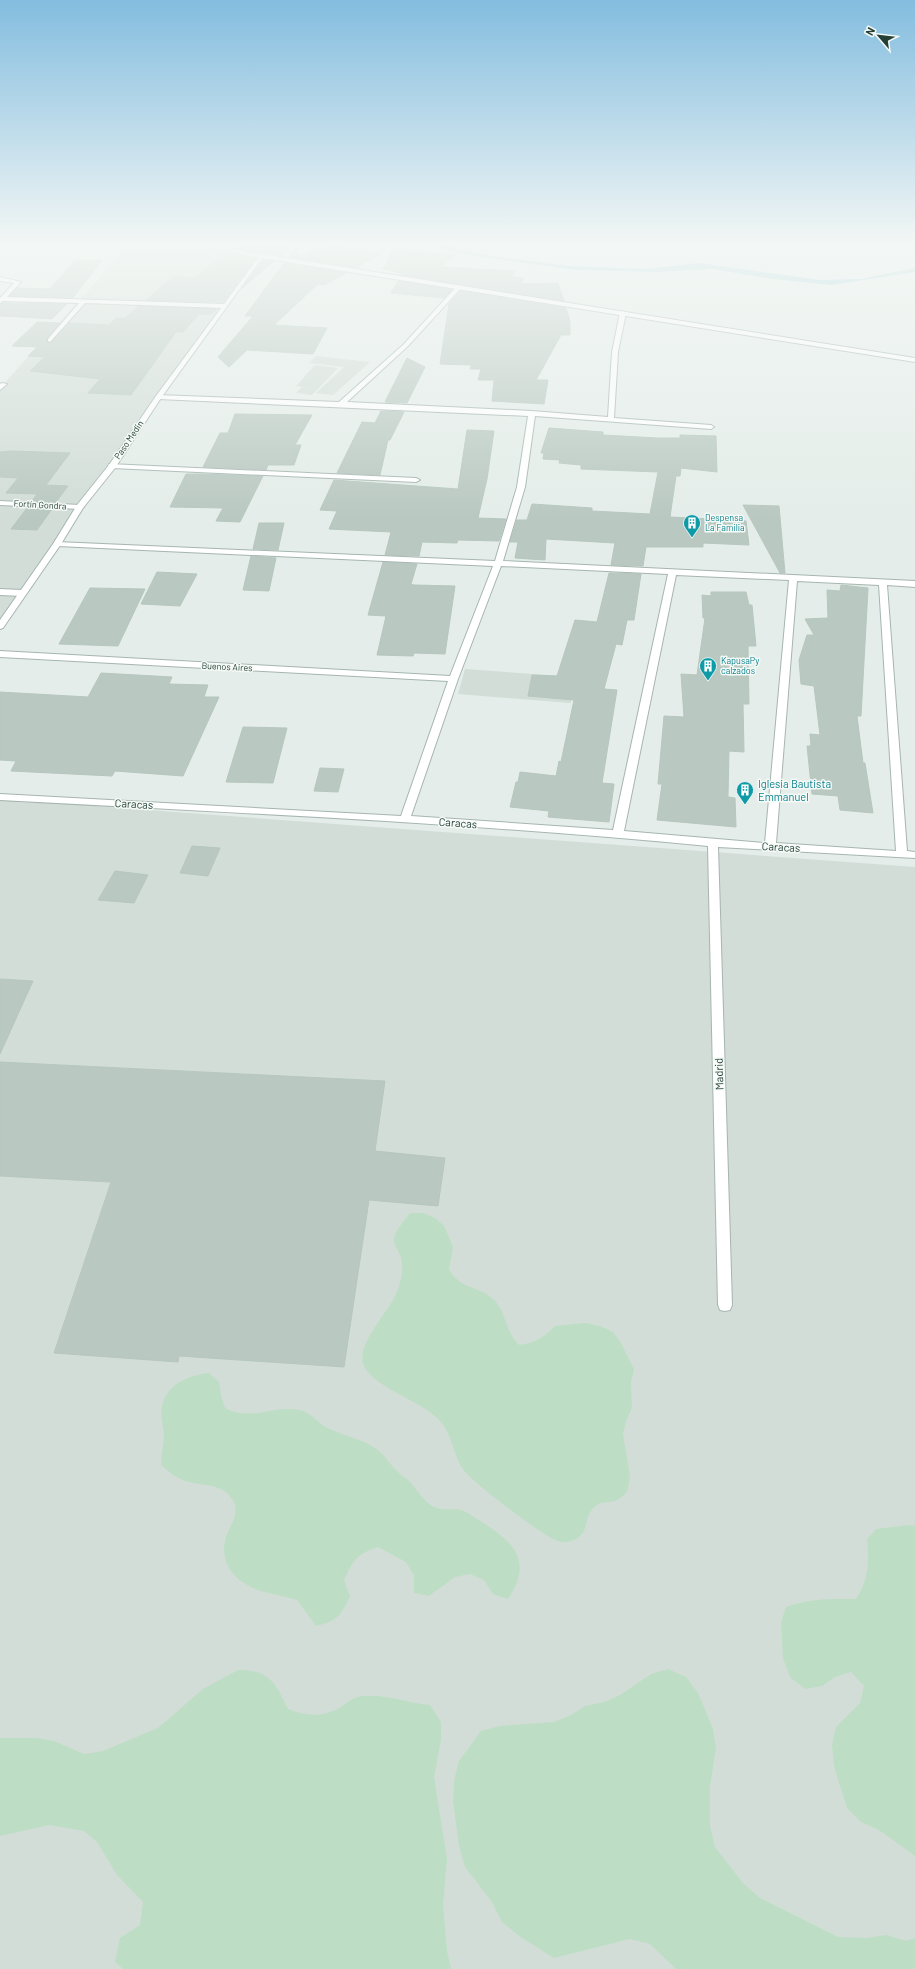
<svg xmlns="http://www.w3.org/2000/svg" width="915" height="1969" font-family="Barlow,sans-serif">
<style>
.built{fill:#d2ddd7}
.green{fill:#bddec4}
.water{fill:#8dcad1}
.building{fill:#b9c8c1;stroke:#b6c7bf}
.lines{fill:none;stroke-linecap:round;stroke-linejoin:round}
.minor-casing{stroke:#a6b5b0;stroke-width:2}
.tertiary-casing{stroke:#a6b5b0;stroke-width:2}
.minor{fill:#fff;fill-rule:evenodd}
.tertiary{fill:#fff;fill-rule:evenodd}
.labels{text-anchor:middle;stroke-width:3;stroke-linejoin:round;paint-order:stroke}
.far-street-label{font-size:9px;fill:#233f36;stroke:#f5faf7}
.far-culture-label{font-size:9px;fill:#0d838f;stroke:#f5faf7;text-anchor:start}
.culture-label{font-size:11px;fill:#0d838f;stroke:#f5faf7;text-anchor:start}
.street-label{font-size:11px;fill:#233f36;stroke:#f5faf7}
</style>
<rect width="100%" height="100%" fill="#e4ede9"/>
<path class="built" d="M 132,242 L 175,242 L 260,258 L 0,622 L 0,388 Z
M 316,356 L 370,362 L 333,395 L 316,393 L 344,367 L 309,363 Z
M 315,365 L 338,368 L 312,395 L 296,393 L 302,387 L 313,388 L 296,386 Z
M 465,669 L 575,677 L 571,703 L 458,694 Z
M 0,799 L 915,867 L 915,1969 L 0,1969 Z"/>
<path class="green" d="M 410,1213 L 423,1213 L 435,1218 L 444,1226 L 453,1247 L 449,1270 C 464,1292 480,1285 495,1301 C 504,1310 504,1321 510,1332 C 512,1337 516,1341 519,1345 C 536,1343 544,1337 555,1326 L 585,1323 L 600,1326 L 613,1332 L 621,1343 L 634,1369 L 631,1382 L 632,1408 L 626,1421 L 623,1434 L 630,1477 L 627,1492 C 624,1495 619,1499 615,1501 C 603,1504 600,1500 591,1511 C 585,1518 588,1533 576,1539 C 573,1541 564,1543 561,1542 C 548,1541 477,1485 466,1473 C 453,1458 453,1434 439,1420 C 421,1400 370,1387 363,1363 C 357,1344 389,1311 396,1294 C 401,1282 405,1268 400,1255 C 397,1247 391,1243 396,1233 C 399,1226 405,1220 410,1213 Z
M 209,1373 L 219,1382 L 221,1395 L 225,1408 C 252,1422 272,1405 299,1410 C 310,1412 315,1420 324,1426 C 341,1436 363,1438 379,1451 C 387,1458 392,1467 399,1473 C 403,1477 408,1479 411,1483 C 417,1490 422,1498 429,1504 C 440,1512 449,1508 461,1510 C 467,1511 476,1519 482,1522 C 515,1543 533,1562 508,1599 L 493,1594 L 484,1580 L 470,1574 L 455,1577 L 429,1596 L 414,1593 L 414,1576 L 406,1562 L 378,1547 C 357,1554 353,1560 344,1580 L 350,1596 C 341,1616 337,1621 316,1626 L 297,1600 C 282,1595 267,1594 253,1588 C 232,1579 219,1560 226,1537 C 229,1527 238,1517 235,1505 C 235,1502 231,1498 229,1495 C 220,1483 196,1486 183,1480 C 175,1477 168,1471 161,1465 C 161,1454 164,1444 164,1434 C 163,1425 160,1415 162,1406 C 167,1384 189,1375 209,1373 Z
M 908,1525 L 915,1526 L 915,1856 L 879,1830 L 861,1822 L 847,1808 L 840,1786 L 834,1766 L 832,1745 L 836,1727 L 860,1703 L 864,1686 L 851,1672 L 835,1677 L 822,1686 L 805,1689 L 790,1677 L 783,1658 L 781,1622 L 786,1607 C 810,1598 832,1599 856,1599 C 869,1579 869,1562 867,1539 L 876,1529 Z
M 668,1669 L 686,1677 L 698,1693 L 713,1729 L 716,1748 L 710,1786 L 710,1826 L 715,1847 L 743,1883 L 760,1898 L 838,1937 L 867,1938 L 886,1935 L 906,1941 L 915,1938 L 915,1969 L 676,1969 L 650,1944 L 630,1939 L 554,1958 L 519,1936 L 502,1922 L 492,1902 L 465,1867 L 459,1846 L 453,1801 L 454,1781 L 459,1761 L 481,1731 L 499,1726 L 554,1722 L 571,1715 L 585,1706 L 604,1702 L 620,1695 L 651,1674 Z
M 238,1670 C 270,1670 275,1682 288,1709 C 307,1716 323,1718 341,1707 C 346,1704 351,1699 357,1697 C 379,1692 408,1703 430,1705 L 441,1722 L 441,1740 L 434,1777 L 447,1859 L 443,1905 L 447,1951 L 451,1969 L 123,1969 L 115,1962 L 120,1938 L 140,1925 L 143,1902 L 117,1875 L 97,1842 L 84,1831 L 49,1825 L 0,1836 L 0,1738 L 36,1738 L 54,1741 L 84,1754 L 103,1751 L 158,1728 L 203,1689 Z"/>
<path class="water" d="M 431,242 L 442,242 L 454,248 L 489,256 L 570,266 L 647,269 L 699,263 L 820,280 L 861,279 L 915,268 L 915,272 L 831,285 L 773,279 L 712,269 L 657,272 L 576,270 L 467,255 L 440,248 Z"/>
<path class="building" d="M 241,242 L 297,242 L 281,256 L 235,248 Z
M 334,245 L 381,254 L 356,268 L 289,257 L 295,248 L 300,256 L 312,250 L 321,251 Z
M 393,249 L 455,255 L 441,267 L 515,271 L 512,277 L 524,278 L 521,284 L 558,283 L 564,301 L 401,275 L 402,273 L 383,269 Z
M 230,253 L 256,258 L 223,302 L 146,300 L 174,276 L 194,278 L 214,263 L 224,259 Z
M 75,260 L 102,260 L 73,298 L 10,296 L 17,288 L 50,289 Z
M 263,260 L 274,261 L 242,288 Z
M 284,263 L 346,273 L 324,285 L 318,284 L 274,325 L 327,328 L 313,354 L 247,350 L 229,367 L 218,357 L 253,316 L 245,316 Z
M 398,281 L 452,290 L 444,298 L 391,293 Z
M 460,291 L 566,308 L 570,321 L 570,335 L 561,335 L 536,380 L 548,380 L 544,404 L 492,401 L 494,380 L 478,380 L 481,369 L 470,369 L 472,365 L 440,364 L 449,304 Z
M 3,303 L 67,304 L 52,319 L 0,316 L 0,304 Z
M 139,306 L 217,309 L 211,314 L 199,314 L 183,332 L 176,332 L 131,395 L 88,393 L 100,379 L 30,371 L 45,357 L 28,356 L 37,347 L 12,346 L 37,322 L 60,323 L 47,338 L 47,342 L 50,343 L 69,323 L 109,325 L 116,318 L 125,318 Z
M 407,358 L 425,367 L 407,403 L 385,402 Z
M 381,411 L 404,412 L 390,440 L 388,440 L 380,475 L 337,473 L 362,422 L 375,423 Z
M 235,414 L 312,415 L 295,445 L 301,445 L 294,465 L 268,465 L 266,470 L 203,467 L 220,433 L 228,433 Z
M 549,428 L 603,432 L 603,435 L 658,438 L 680,438 L 680,435 L 716,436 L 717,472 L 681,468 L 680,476 L 676,476 L 670,517 L 746,521 L 749,545 L 703,543 L 703,547 L 646,547 L 643,566 L 611,565 L 615,543 L 546,539 L 545,560 L 515,558 L 518,542 L 510,542 L 517,520 L 527,520 L 532,504 L 592,508 L 592,511 L 650,514 L 658,472 L 581,469 L 581,465 L 559,463 L 560,460 L 543,459 L 544,453 L 541,453 Z
M 467,430 L 494,431 L 487,479 L 478,518 L 506,519 L 499,541 L 458,540 L 457,543 L 422,542 L 419,556 L 385,555 L 391,532 L 329,529 L 337,511 L 320,510 L 334,480 L 458,489 Z
M 11,451 L 70,453 L 46,485 L 68,486 L 56,502 L 32,501 L 37,494 L 6,493 L 18,478 L 0,477 L 0,452 Z
M 186,474 L 200,474 L 263,476 L 240,522 L 216,521 L 223,508 L 170,507 Z
M 743,505 L 779,506 L 785,573 L 780,573 Z
M 27,508 L 52,509 L 37,530 L 11,529 Z
M 259,523 L 284,523 L 278,550 L 253,549 Z
M 251,556 L 276,558 L 269,591 L 243,590 Z
M 383,562 L 417,564 L 411,584 L 414,585 L 455,586 L 445,654 L 414,653 L 413,656 L 377,655 L 386,616 L 368,615 Z
M 157,572 L 197,574 L 180,606 L 141,604 Z
M 609,573 L 641,574 L 634,620 L 627,620 L 622,645 L 616,644 L 604,689 L 617,690 L 602,783 L 614,784 L 609,822 L 548,817 L 549,811 L 510,807 L 516,782 L 518,782 L 520,772 L 556,776 L 559,761 L 561,762 L 574,700 L 528,696 L 532,675 L 557,676 L 575,620 L 597,622 Z
M 841,585 L 868,588 L 861,716 L 857,716 L 863,763 L 865,763 L 873,813 L 840,810 L 838,796 L 812,794 L 807,746 L 811,746 L 810,734 L 820,735 L 814,686 L 801,684 L 799,660 L 807,635 L 814,635 L 805,619 L 828,618 L 827,590 L 840,591 Z
M 90,588 L 145,589 L 118,646 L 59,644 Z
M 711,592 L 746,592 L 749,605 L 752,605 L 756,646 L 748,646 L 749,704 L 743,704 L 744,752 L 729,751 L 728,797 L 735,798 L 736,827 L 657,820 L 662,784 L 658,784 L 664,716 L 684,717 L 681,674 L 697,675 L 705,618 L 703,618 L 702,595 L 711,596 Z
M 101,673 L 172,677 L 169,684 L 208,685 L 204,697 L 219,697 L 183,776 L 115,771 L 112,776 L 11,771 L 16,761 L 0,760 L 0,692 L 88,697 Z
M 243,727 L 287,728 L 273,783 L 226,782 Z
M 320,768 L 344,769 L 338,792 L 314,791 Z
M 192,846 L 220,848 L 208,876 L 180,873 Z
M 115,871 L 148,875 L 134,903 L 98,900 Z
M 0,979 L 33,981 L 0,1054 Z
M 0,1062 L 385,1081 L 375,1151 L 445,1158 L 438,1206 L 369,1200 L 344,1367 L 179,1356 L 178,1362 L 54,1353 L 111,1182 L 0,1176 Z"/>
<g class="lines">
<g class="minor-casing">
<path id="minor" d="M 186,242 L 197,242 L 264,256 L 261,258 Z
M 742,242 L 747,242 L 737,252 L 733,252 L 733,250 Z
M 0,277 L 21,282 L 7,297 L 224,304 L 227,306 L 224,308 L 85,303 L 50,342 L 48,341 L 48,339 L 79,303 L 3,301 L 0,303 L 0,298 L 14,283 L 0,281 Z
M 457,286 L 462,287 L 408,346 L 347,402 L 532,411 L 608,417 L 612,352 L 620,313 L 623,311 L 626,313 L 618,352 L 614,418 L 711,425 L 714,427 L 711,429 L 535,416 L 525,487 L 503,561 L 915,581 L 915,587 L 887,585 L 907,851 L 915,852 L 915,858 L 718,847 L 732,1305 L 730,1310 L 725,1311 L 720,1310 L 718,1305 L 708,846 C 472,823 236,813 0,800 L 0,794 L 401,816 L 448,681 L 0,657 L 0,651 L 450,676 L 493,566 L 57,546 L 53,544 L 57,542 L 495,561 L 517,487 L 528,416 L 158,399 L 155,397 L 158,395 L 339,402 L 404,344 ZM 501,566 L 668,574 L 613,830 L 411,816 L 458,679 ZM 676,575 L 789,580 L 765,843 L 624,831 ZM 797,581 L 879,585 L 896,851 L 776,843 Z
M 2,383 L 7,384 L 0,390 L 0,384 Z
M 109,464 L 416,478 L 420,480 L 416,482 L 112,468 L 108,466 Z
M 0,501 L 80,505 L 84,507 L 80,509 L 0,505 Z
M 0,589 L 22,590 L 26,593 L 22,596 L 0,595 Z"/>
</g>
<g class="tertiary-casing">
<path id="tertiary" d="M 261,254 L 915,358 L 915,362 L 262,258 L 161,398 L 115,468 L 83,508 L 61,544 L 3,628 L 0,629 L 0,620 L 53,544 L 77,505 L 109,465 L 156,396 Z"/>
</g>
<use href="#minor" class="minor"/>
<use href="#tertiary" class="tertiary"/>
</g>
<linearGradient id="sky" x2="0" y2="1"><stop stop-color="#83bddf"/><stop offset="0.47" stop-color="#f3f7f5"/><stop offset="1" stop-color="#f3f7f5" stop-opacity="0"/></linearGradient>
<rect width="915" height="518" fill="url(#sky)"/>
<defs>
<g id="building-pin" transform="scale(0.9)"><path d="M0 17L-7.5 6A9.5 9.5 0 1 1 7.5 6Z" fill="#0f9aa8" stroke="#f5faf7"/><path d="M-4-6H4V6H1V3H-1V6H-4ZM-2.5-4.3h1.7v1.8h-1.7ZM.8-4.3h1.7v1.8H.8ZM-2.5-1h1.7V.8h-1.7ZM.8-1h1.7V.8H.8Z" fill="#fff"/></g>
</defs>
<g fill-rule="evenodd">
<use href="#building-pin" x="692" y="523"/>
<use href="#building-pin" x="708" y="666"/>
<use href="#building-pin" x="745" y="790"/>
</g>
<g class="labels">
<g class="far-street-label">
<text transform="translate(129 440) rotate(-56)" y="3">Paso Medin</text>
<text transform="translate(40 505) rotate(3)" y="3">Fortín Gondra</text>
<text transform="translate(227 667) rotate(3)" y="3">Buenos Aires</text>
</g>
<g class="far-culture-label">
<text x="705" y="521">Despensa<tspan x="705" dy="10">La Familia</tspan></text>
<text x="721" y="664">KapusaPy<tspan x="721" dy="10">calzados</tspan></text>
</g>
<g class="culture-label">
<text x="758" y="788">Iglesia Bautista<tspan x="758" dy="13">Emmanuel</tspan></text>
</g>
<g class="street-label">
<text transform="translate(134 804) rotate(3)" y="4">Caracas</text>
<text transform="translate(458 823) rotate(4)" y="4">Caracas</text>
<text transform="translate(781 847) rotate(3)" y="4">Caracas</text>
<text transform="translate(719 1074) rotate(-92)" y="4">Madrid</text>
</g>
</g>
<g transform="translate(879 36) rotate(298)" stroke="#f5faf7" stroke-width="3" paint-order="stroke">
<path d="M0-3L7 15L0 10L-7 15Z" fill="#233f36"/>
<text y="-6" font-size="11" font-weight="bold" text-anchor="middle" fill="#233f36">N</text>
</g>
</svg>
